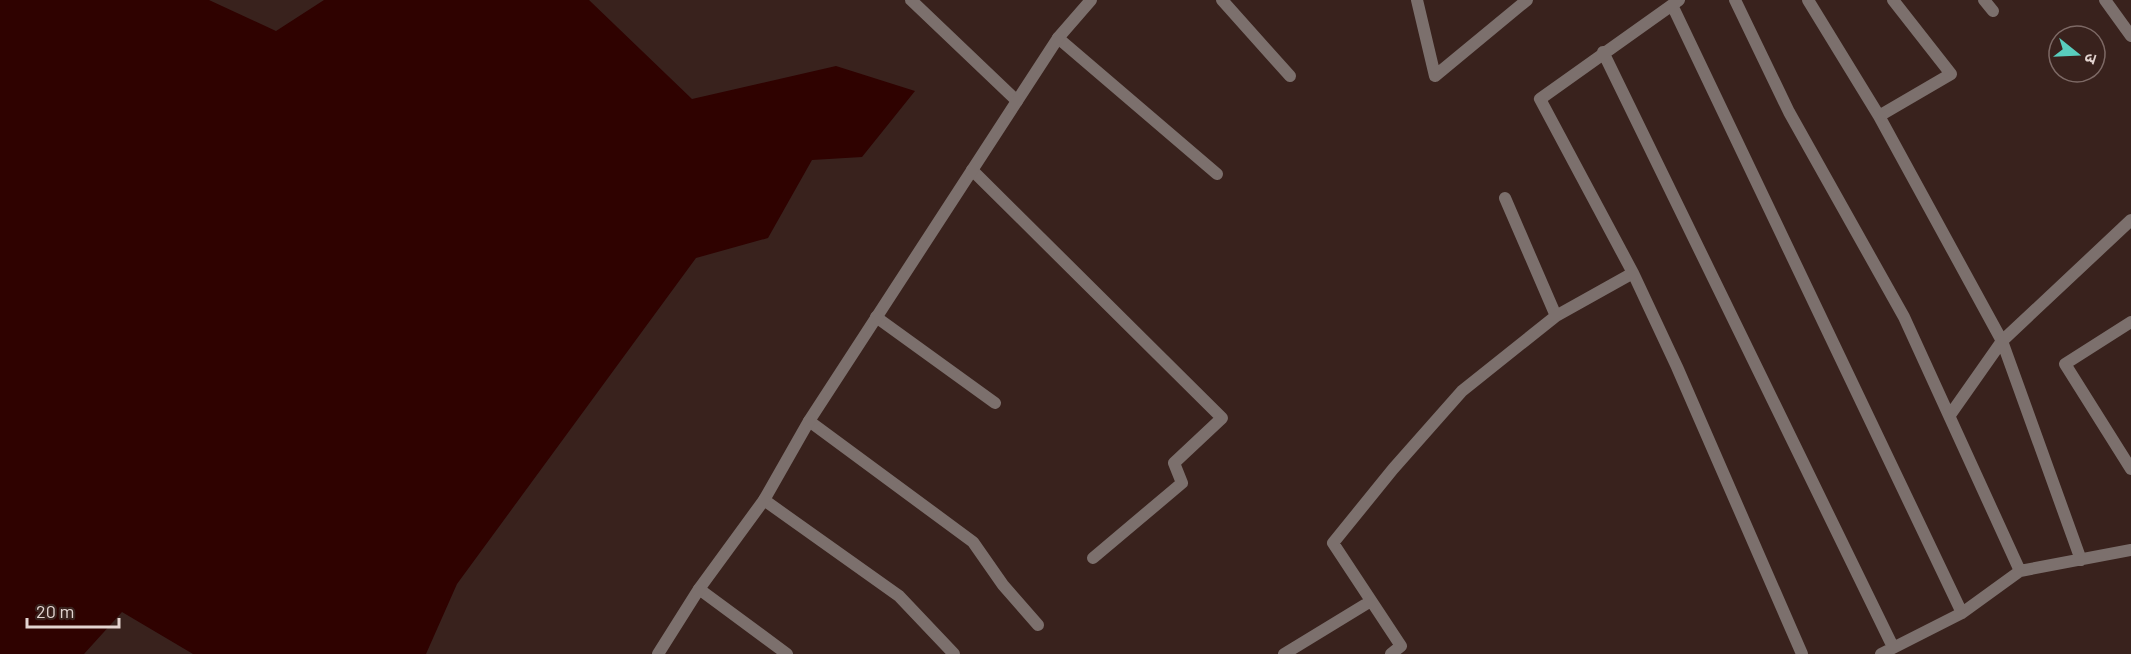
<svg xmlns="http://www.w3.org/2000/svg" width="2131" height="654" font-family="Barlow,'Noto Sans Devanagari',sans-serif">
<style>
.water{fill:#2f0200}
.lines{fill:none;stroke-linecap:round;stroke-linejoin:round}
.minor{stroke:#7c706d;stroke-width:12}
.tertiary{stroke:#7c706d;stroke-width:12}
</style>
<rect width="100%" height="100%" fill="#39221d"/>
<path class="water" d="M 0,0 L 209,0 L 276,31 L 324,0 L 589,0 L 692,99 L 836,66 L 915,91 L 862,157 L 812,160 L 768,238 L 696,258 L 457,584 L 426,654 L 193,654 L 122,612 L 84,654 L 0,654 Z"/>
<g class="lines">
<path class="minor" d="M 911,0 L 1017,101
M 1222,0 L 1290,76
M 1417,0 L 1435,76 L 1527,0
M 1679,0 L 1540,99 L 1633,273 L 1677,367 L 1802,654
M 1735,0 L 1789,112 L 1904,317 L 2020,571
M 1808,0 L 1879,116
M 1893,0 L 1951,74 L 1879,116 L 2002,341 L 2081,560
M 1984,0 L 1993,11
M 2105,0 L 2131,36
M 1672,5 L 1962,613
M 1058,38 L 1217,174
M 1603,52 L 1893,647
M 972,170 L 1222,418 L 1174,463 L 1182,483 L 1093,558
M 1505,198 L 1556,316
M 876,317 L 995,403
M 2131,322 L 2065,364 L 2131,469
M 1950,415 L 2002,341 L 2131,220
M 809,421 L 973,542 L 1003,585 L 1038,625
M 764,500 L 899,596 L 954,654
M 699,589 L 787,654
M 1284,654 L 1371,601
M 1391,654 L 1401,646 L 1333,543 L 1393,469 L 1462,391 L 1556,316 L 1633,273
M 1881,654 L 1962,613 L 2020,571 L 2131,550"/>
<path class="tertiary" d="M 658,654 L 699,589 L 764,500 L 809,421 L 1058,38 L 1091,0"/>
</g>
<g transform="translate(2077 54) rotate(108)"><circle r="28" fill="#39221d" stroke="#7d6965" stroke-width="1.5"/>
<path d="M0-4.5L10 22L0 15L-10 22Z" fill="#59cebe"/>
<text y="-9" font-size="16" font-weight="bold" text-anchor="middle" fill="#e3d4d0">उ</text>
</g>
<path d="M27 618v9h92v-9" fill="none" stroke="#e3d4d0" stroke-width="3"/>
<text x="36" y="618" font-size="18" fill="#e3d4d0" stroke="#39221d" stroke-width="4.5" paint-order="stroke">20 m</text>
</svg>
